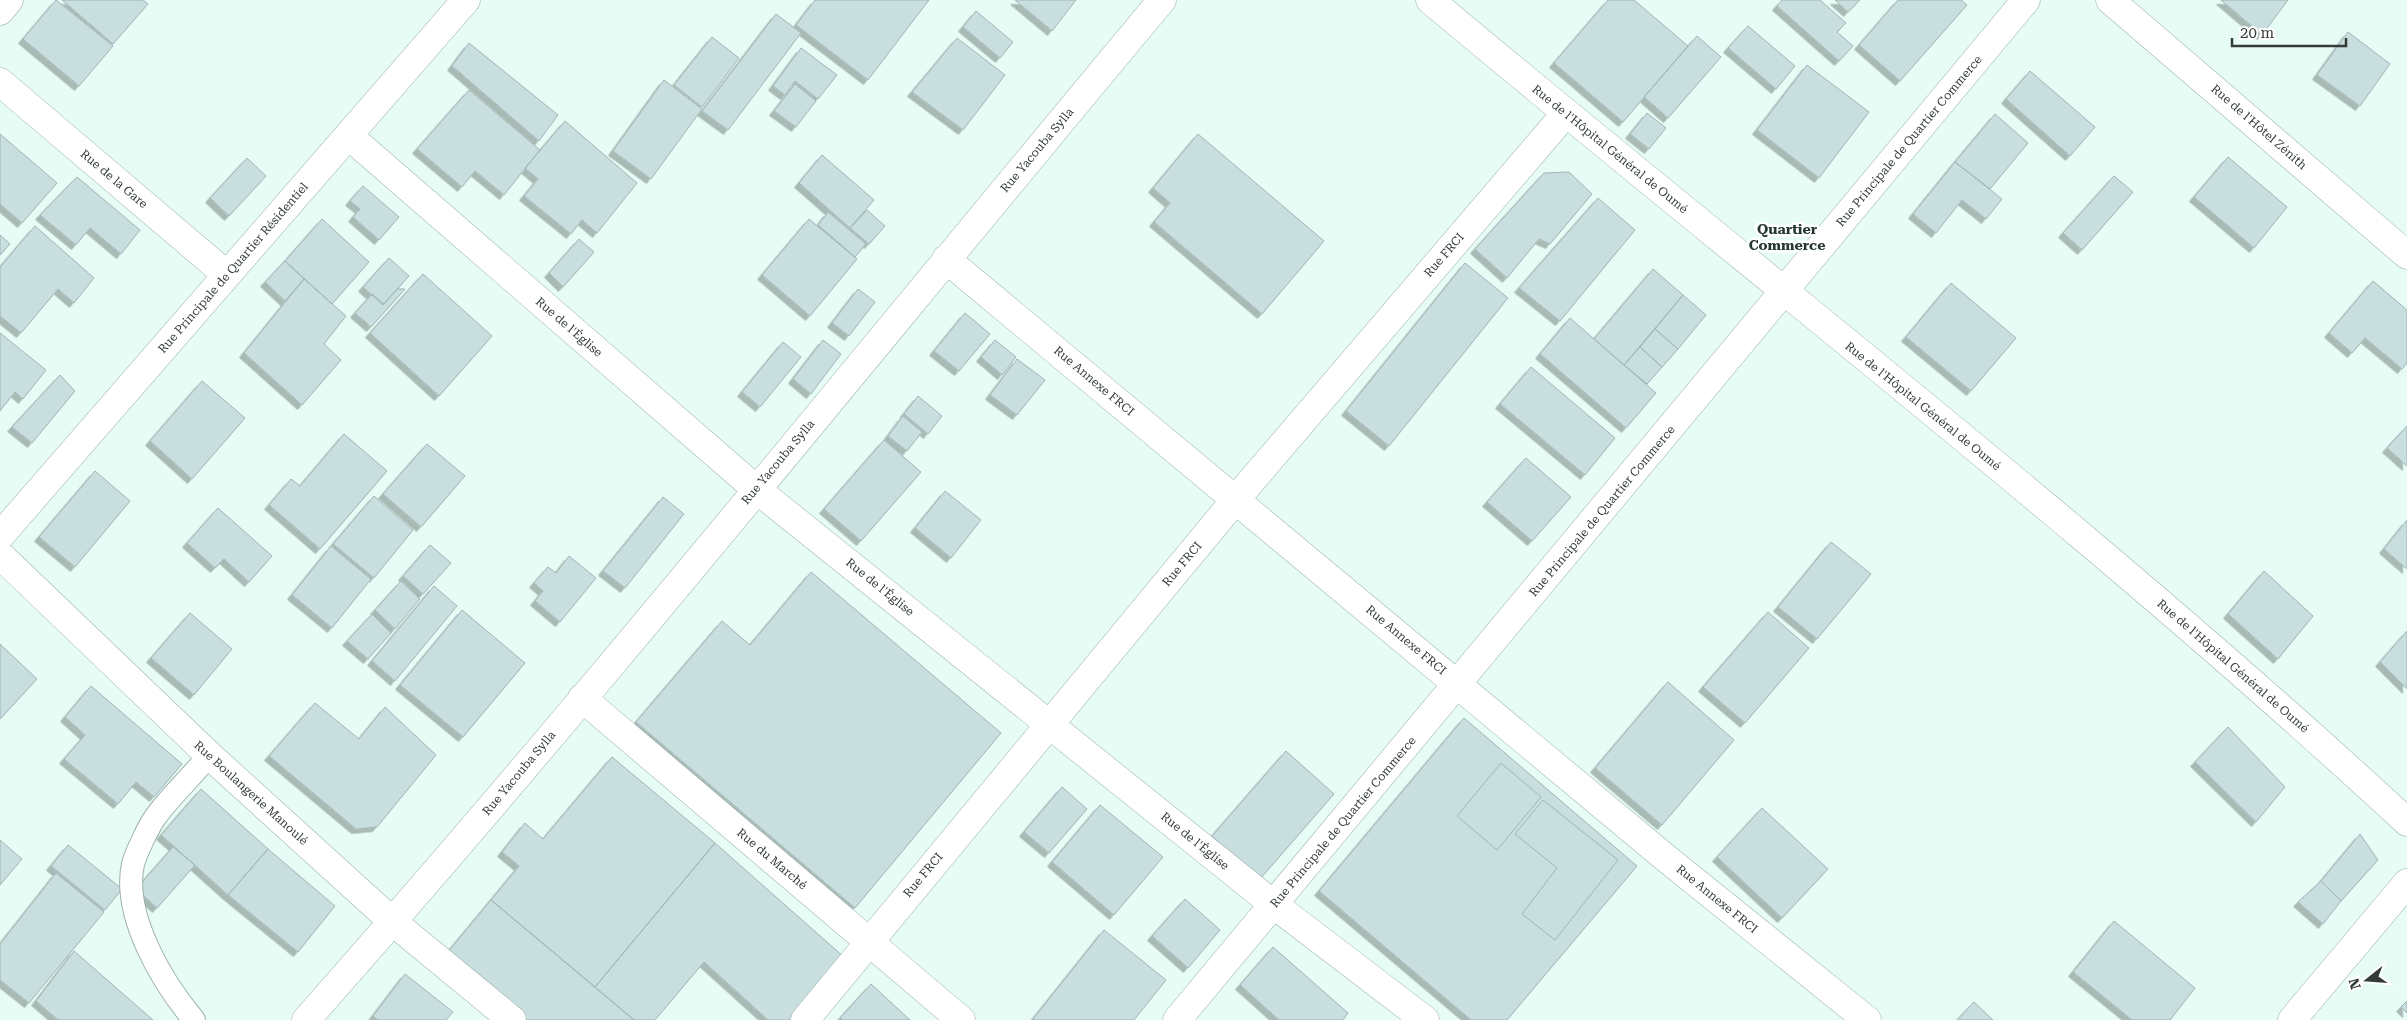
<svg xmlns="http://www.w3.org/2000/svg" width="2407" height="1020" font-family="'Roboto Serif',serif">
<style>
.building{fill:#c8dedf;stroke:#9fb5b6;filter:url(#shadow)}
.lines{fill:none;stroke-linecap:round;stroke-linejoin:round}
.service-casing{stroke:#9db2ab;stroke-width:24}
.minor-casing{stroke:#9db2ab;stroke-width:29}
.service{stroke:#fff;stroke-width:22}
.minor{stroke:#fff;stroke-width:28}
.labels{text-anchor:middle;stroke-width:5;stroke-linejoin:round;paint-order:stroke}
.street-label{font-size:12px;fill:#343c39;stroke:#fff}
.neighbourhood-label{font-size:14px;font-weight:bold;fill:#263833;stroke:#fff}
</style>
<defs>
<filter id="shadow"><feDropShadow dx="-4.5" dy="4.5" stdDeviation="0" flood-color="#0004"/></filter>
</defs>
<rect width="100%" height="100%" fill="#e6fcf5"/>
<path class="building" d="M 56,0 L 113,46 L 79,86 L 23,39 Z
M 62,0 L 143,0 L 148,4 L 113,44 Z
M 815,0 L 929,0 L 868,80 L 796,25 Z
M 1015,0 L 1076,0 L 1052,31 Z
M 1608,0 L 1634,0 L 1688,46 L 1623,122 L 1554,63 Z
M 1782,0 L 1820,0 L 1846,23 L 1837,32 L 1853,46 L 1839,61 L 1777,6 Z
M 1835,0 L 1860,0 L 1848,12 Z
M 1898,0 L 1961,0 L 1967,5 L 1900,81 L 1859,45 Z
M 2221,0 L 2288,0 L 2262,35 Z
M 976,11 L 1013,42 L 1000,58 L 963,27 Z
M 776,14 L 801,33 L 728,130 L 702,111 Z
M 1748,26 L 1795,66 L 1776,89 L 1728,48 Z
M 2348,32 L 2390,64 L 2360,106 L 2317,75 Z
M 1697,36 L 1721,57 L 1668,118 L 1644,97 Z
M 712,37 L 739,58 L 702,107 L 674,85 Z
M 957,38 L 1005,75 L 963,130 L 912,92 Z
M 469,43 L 558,115 L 539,141 L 452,66 Z
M 801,48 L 837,75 L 818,99 L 795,81 L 785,95 L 773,86 Z
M 1807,65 L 1869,112 L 1819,178 L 1757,130 Z
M 2030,71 L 2095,127 L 2070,156 L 2006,99 Z
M 664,80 L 702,109 L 651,179 L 613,151 Z
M 795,84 L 816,101 L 796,127 L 774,111 Z
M 469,90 L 540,150 L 504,195 L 475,171 L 462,187 L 417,149 Z
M 1647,113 L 1666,128 L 1649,149 L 1630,134 Z
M 1995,114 L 2028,143 L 1990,189 L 1955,162 Z
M 565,121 L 637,183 L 597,233 L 582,220 L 571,234 L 524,196 L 538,179 L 525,168 Z
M 0,134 L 57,183 L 22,223 L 0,204 Z
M 1198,134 L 1324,241 L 1262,314 L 1154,222 L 1170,203 L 1153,188 Z
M 822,155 L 874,200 L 850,228 L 799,183 Z
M 2228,157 L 2287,207 L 2254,248 L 2194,197 Z
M 247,158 L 266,176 L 229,216 L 210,198 Z
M 1955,162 L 2002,199 L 1986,219 L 1962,200 L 1936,233 L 1913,214 Z
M 1569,172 L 1592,194 L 1550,244 L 1539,239 L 1507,278 L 1475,249 L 1544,173 Z
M 2114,176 L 2133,192 L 2082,250 L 2063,233 Z
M 77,177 L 140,230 L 121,254 L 90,228 L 76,245 L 40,215 Z
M 363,186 L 399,217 L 379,240 L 353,217 L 360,209 L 350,201 Z
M 1598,198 L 1635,230 L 1560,321 L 1519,288 Z
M 867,210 L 885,226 L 869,244 L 850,228 Z
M 828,212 L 866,244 L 855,257 L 818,225 Z
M 322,219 L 369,262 L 332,304 L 285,261 Z
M 809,219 L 857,259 L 810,316 L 762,275 Z
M 35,226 L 94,278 L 74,303 L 58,289 L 21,333 L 0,316 L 0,267 Z
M 0,235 L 10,244 L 0,255 Z
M 579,239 L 594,252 L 563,287 L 549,273 Z
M 389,258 L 409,276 L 383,305 L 363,287 Z
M 285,261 L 304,279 L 285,301 L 265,282 Z
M 1465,263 L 1508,298 L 1389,446 L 1346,411 Z
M 1653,269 L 1683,295 L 1624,365 L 1594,339 Z
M 423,274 L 492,336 L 439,396 L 370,333 Z
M 304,279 L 346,316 L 324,344 L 341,360 L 302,405 L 244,353 Z
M 2373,281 L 2407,310 L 2407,363 L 2402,369 L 2365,338 L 2352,353 L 2329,333 Z
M 1951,283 L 2016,338 L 1971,391 L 1906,337 Z
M 397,289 L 405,289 L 371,327 L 355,313 L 372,294 L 384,304 Z
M 858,289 L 875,302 L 849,336 L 832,323 Z
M 1683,295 L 1706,315 L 1678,349 L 1655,329 Z
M 965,313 L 990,334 L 959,371 L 934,351 Z
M 1570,318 L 1656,393 L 1626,428 L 1540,354 Z
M 1655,329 L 1678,349 L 1662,367 L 1640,347 Z
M 0,333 L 46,370 L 23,399 L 15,392 L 0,411 Z
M 823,340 L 841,354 L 811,394 L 793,379 Z
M 995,340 L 1016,357 L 1002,375 L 981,357 Z
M 783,342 L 801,357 L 760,407 L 742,392 Z
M 1640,347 L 1662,367 L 1647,384 L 1624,365 Z
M 1017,359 L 1045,380 L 1017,415 L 990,395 Z
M 1531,367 L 1615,438 L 1585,475 L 1500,404 Z
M 60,375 L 75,391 L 32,443 L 12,427 Z
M 202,381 L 245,418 L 192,479 L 150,441 Z
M 918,396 L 942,416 L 928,434 L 904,414 Z
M 903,416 L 922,432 L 907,451 L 888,436 Z
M 2407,426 L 2407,466 L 2387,448 Z
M 344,434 L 387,471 L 320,549 L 269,505 L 291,479 L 300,486 Z
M 884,440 L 921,472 L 861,541 L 824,509 Z
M 427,444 L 465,476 L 421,527 L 383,494 Z
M 1526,458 L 1571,497 L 1532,541 L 1487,502 Z
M 95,471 L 130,501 L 75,567 L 39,537 Z
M 945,491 L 981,520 L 951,558 L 915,528 Z
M 374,496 L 413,530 L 374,578 L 333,544 Z
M 663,497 L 684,514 L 625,588 L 603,571 Z
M 218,508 L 272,556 L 249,582 L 224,559 L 215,568 L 187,543 Z
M 2407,520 L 2407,569 L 2384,549 Z
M 1831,542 L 1871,574 L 1817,639 L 1778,607 Z
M 430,545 L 451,563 L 423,594 L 403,576 Z
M 331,546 L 371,579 L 332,628 L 292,595 Z
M 569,556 L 596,578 L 560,622 L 535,601 L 543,591 L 534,583 L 548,567 L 556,573 Z
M 2264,571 L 2313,616 L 2278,659 L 2228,614 Z
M 811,572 L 1001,733 L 855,908 L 636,722 L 722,621 L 750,645 Z
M 401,581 L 420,599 L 395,629 L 375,610 Z
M 434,586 L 457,606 L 395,681 L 372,661 Z
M 462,610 L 525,663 L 463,737 L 400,685 Z
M 1768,612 L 1809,648 L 1745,723 L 1703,687 Z
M 190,613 L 232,649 L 194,695 L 151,658 Z
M 372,614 L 391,633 L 368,659 L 347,641 Z
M 2407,631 L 2407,689 L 2380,662 Z
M 0,644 L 37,679 L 1,718 L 0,717 Z
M 1668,682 L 1734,740 L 1662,825 L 1595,768 Z
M 91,686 L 182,764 L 154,797 L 136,782 L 118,804 L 64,759 L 85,735 L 65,717 Z
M 315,703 L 359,739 L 385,707 L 436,755 L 377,827 L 356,829 L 269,756 Z
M 1464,718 L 1637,866 L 1507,1020 L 1471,1020 L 1319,891 Z
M 2228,727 L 2285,787 L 2256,822 L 2195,762 Z
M 1286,751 L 1334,794 L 1260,879 L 1212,836 Z
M 612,757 L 715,843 L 595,987 L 491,900 L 519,866 L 502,852 L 525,823 L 543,839 Z
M 1501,763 L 1541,797 L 1497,850 L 1457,816 Z
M 1062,787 L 1087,809 L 1049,853 L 1024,832 Z
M 201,789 L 268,849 L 228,895 L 161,835 Z
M 1543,800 L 1618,860 L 1555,940 L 1522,914 L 1557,868 L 1515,834 Z
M 1100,805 L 1163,857 L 1114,915 L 1052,862 Z
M 1762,808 L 1828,869 L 1782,918 L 1717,857 Z
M 2360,834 L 2378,860 L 2341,901 L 2321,881 Z
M 0,840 L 22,859 L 0,885 Z
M 715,843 L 845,958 L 794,1020 L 768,1020 L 704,962 L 655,1020 L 634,1020 L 595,987 Z
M 68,845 L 122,889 L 105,910 L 51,866 Z
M 173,847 L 195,865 L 157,908 L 136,889 Z
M 268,849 L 335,906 L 298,952 L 228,895 Z
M 56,873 L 104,912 L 29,1003 L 0,980 L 0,944 Z
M 2321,881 L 2341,901 L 2323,924 L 2298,902 Z
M 1185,899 L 1220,930 L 1188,968 L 1152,936 Z
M 491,900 L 634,1020 L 517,1020 L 442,959 Z
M 2114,921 L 2195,988 L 2170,1020 L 2132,1020 L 2073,972 Z
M 1104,930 L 1166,980 L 1134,1020 L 1034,1020 L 1033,1019 Z
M 1273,947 L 1348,1013 L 1343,1020 L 1279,1020 L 1240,985 Z
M 74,951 L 153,1020 L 58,1020 L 36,1001 Z
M 405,974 L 453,1012 L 446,1020 L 378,1020 L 373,1016 Z
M 871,984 L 910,1020 L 842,1020 L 840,1018 Z
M 2407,1001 L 2407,1013 L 2401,1007 Z
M 1974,1002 L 1993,1020 L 1957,1020 Z"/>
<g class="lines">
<g class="service-casing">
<path id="service" d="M 194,1020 C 162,982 122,915 133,864 C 136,853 148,828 154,819 C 170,796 192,777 209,755"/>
</g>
<g class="minor-casing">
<path id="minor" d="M 1430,0 C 1756,273 2095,533 2407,822
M 2110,0 L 2407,255
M 0,11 L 9,0
M 0,82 L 227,275
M 349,136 L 756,489 L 1273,904 L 1425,1020
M 946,259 L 1667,859 L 1867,1020
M 0,536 L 466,0
M 0,555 L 209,755 L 393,922 L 512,1020
M 582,698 L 961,1020
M 306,1020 C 600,688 878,340 1162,0
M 805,1020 L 1236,499 L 1566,113
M 1177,1020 L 2026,0
M 2292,1020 L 2407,883"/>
</g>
<use href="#service" class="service"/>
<use href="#minor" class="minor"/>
</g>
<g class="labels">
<g class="street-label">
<text transform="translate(2259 127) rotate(41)" y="4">Rue de l'Hôtel Zénith</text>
<text transform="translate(1909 141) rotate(-50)" y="4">Rue Principale de Quartier Commerce</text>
<text transform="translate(1610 149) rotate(39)" y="4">Rue de l'Hôpital Général de Oumé</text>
<text transform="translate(1037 150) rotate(-50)" y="4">Rue Yacouba Sylla</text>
<text transform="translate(114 179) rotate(40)" y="4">Rue de la Gare</text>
<text transform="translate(1444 255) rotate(-49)" y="4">Rue FRCI</text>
<text transform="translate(233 268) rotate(-49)" y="4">Rue Principale de Quartier Résidentiel</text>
<text transform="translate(569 327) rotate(41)" y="4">Rue de l'Église</text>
<text transform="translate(1094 381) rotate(40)" y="4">Rue Annexe FRCI</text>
<text transform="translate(1923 406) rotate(39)" y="4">Rue de l'Hôpital Général de Oumé</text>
<text transform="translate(778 462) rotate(-50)" y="4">Rue Yacouba Sylla</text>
<text transform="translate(1602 511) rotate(-50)" y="4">Rue Principale de Quartier Commerce</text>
<text transform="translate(1182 564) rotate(-50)" y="4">Rue FRCI</text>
<text transform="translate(880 587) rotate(39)" y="4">Rue de l'Église</text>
<text transform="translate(1406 640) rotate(40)" y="4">Rue Annexe FRCI</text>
<text transform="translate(2233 666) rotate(41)" y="4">Rue de l'Hôpital Général de Oumé</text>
<text transform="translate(519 773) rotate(-50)" y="4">Rue Yacouba Sylla</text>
<text transform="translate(251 793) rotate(42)" y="4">Rue Boulangerie Manoulé</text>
<text transform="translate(1343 822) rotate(-50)" y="4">Rue Principale de Quartier Commerce</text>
<text transform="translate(1195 841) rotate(39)" y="4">Rue de l'Église</text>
<text transform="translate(772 859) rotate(40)" y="4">Rue du Marché</text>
<text transform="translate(923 875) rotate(-50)" y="4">Rue FRCI</text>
<text transform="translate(1717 899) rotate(39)" y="4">Rue Annexe FRCI</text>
</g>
<g class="neighbourhood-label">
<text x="1787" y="234">Quartier<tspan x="1787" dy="16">Commerce</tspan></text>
</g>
</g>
<g transform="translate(2367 980) rotate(253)" stroke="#ffffff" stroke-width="4" paint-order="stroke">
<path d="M0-4L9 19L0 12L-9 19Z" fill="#343c39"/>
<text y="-8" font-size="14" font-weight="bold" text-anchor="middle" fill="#343c39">N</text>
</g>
<path d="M2232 38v8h114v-8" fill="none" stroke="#343c39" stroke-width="2.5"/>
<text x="2240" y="38" font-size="15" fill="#343c39" stroke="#ffffff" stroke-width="4" paint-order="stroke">20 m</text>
</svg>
